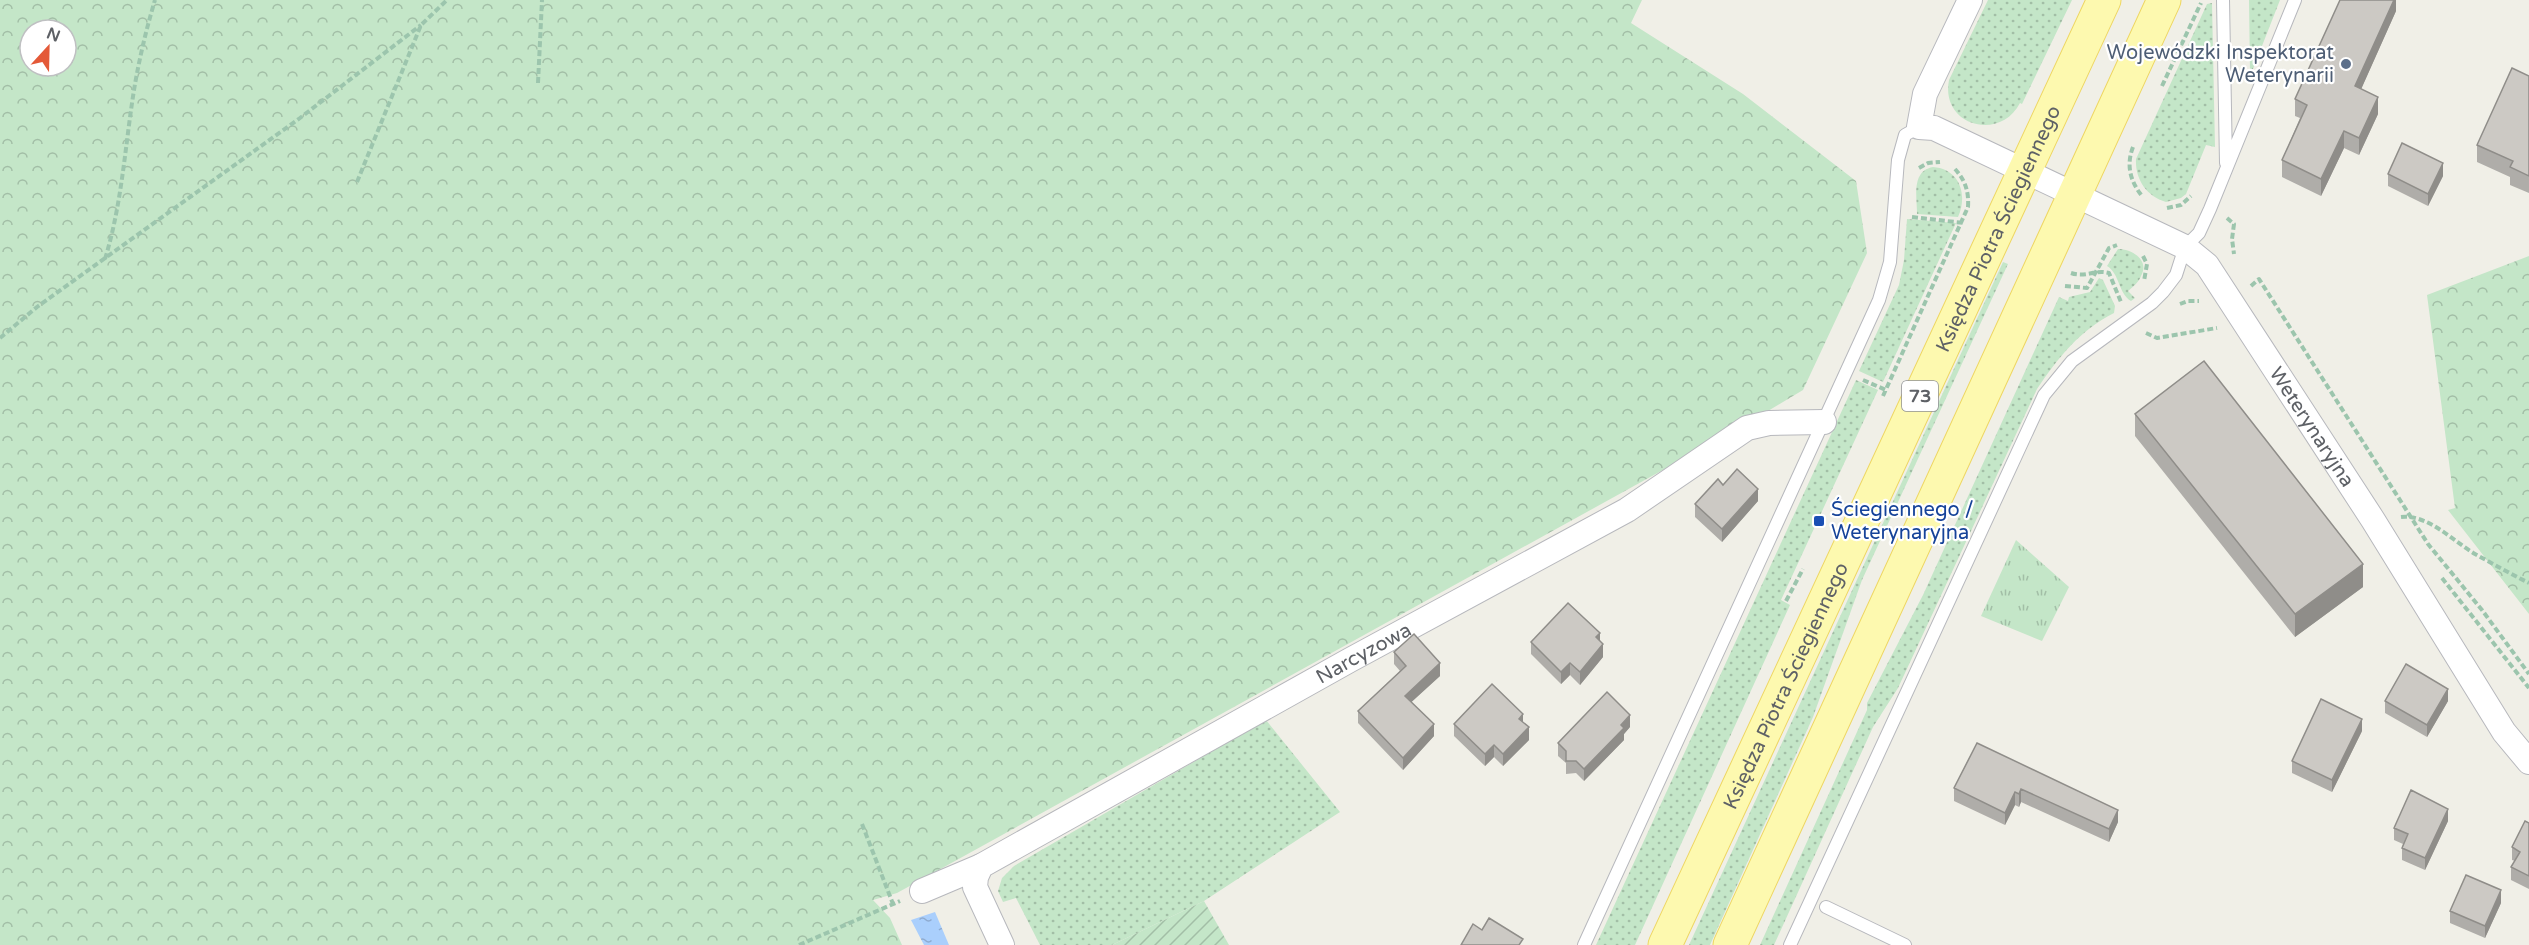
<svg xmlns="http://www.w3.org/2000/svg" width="2529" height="945" font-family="'Varela Round',sans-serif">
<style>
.grass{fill:url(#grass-dots)}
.forest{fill:url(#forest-crowns);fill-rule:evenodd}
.park{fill:url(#park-tufts)}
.garden{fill:url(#garden-furrows)}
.water{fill:url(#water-ripples)}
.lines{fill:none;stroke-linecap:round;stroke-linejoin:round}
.service-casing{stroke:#b7b8bd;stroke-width:14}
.minor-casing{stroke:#b7b8bd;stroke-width:26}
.primary-casing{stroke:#eed662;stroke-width:35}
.path{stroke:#9cc5ad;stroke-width:4;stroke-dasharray:6 3;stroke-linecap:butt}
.service{stroke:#fff;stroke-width:12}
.minor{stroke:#fff;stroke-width:24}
.primary{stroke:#fdf9af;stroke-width:33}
.wall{fill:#afada9}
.shaded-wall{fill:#8f8d89}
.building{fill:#ccc9c4;stroke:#8f8d89;stroke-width:1.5}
.service-dot{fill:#5c6f8a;stroke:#fff;stroke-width:2}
.transit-dot{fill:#1a4fb4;stroke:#fff;stroke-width:2}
.labels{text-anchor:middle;stroke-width:4.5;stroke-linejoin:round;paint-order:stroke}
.shield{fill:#fff;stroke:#8e9094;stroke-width:1.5}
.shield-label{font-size:18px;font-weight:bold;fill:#5e6166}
.service-label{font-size:20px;fill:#4e5e75;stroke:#fff;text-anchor:end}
.street-label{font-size:20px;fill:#5e6166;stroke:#fff}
.transit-label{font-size:20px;fill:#164399;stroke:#fff;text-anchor:start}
</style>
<defs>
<pattern id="grass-dots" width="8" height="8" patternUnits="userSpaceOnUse" patternTransform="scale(1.5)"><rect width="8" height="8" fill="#c4e6c8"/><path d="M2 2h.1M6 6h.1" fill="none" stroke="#a2bea6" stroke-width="1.8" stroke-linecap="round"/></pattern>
<pattern id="forest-crowns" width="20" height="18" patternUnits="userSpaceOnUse" patternTransform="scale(1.5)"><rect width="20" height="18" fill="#c4e6c8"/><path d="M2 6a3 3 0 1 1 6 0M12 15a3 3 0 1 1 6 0" fill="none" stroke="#a2bea6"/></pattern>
<pattern id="park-tufts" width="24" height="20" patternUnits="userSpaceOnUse" patternTransform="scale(1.5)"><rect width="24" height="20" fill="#c4e6c8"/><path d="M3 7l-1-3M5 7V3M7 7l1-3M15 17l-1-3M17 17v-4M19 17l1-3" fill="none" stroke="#a2bea6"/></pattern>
<pattern id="garden-furrows" width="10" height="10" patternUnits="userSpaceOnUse" patternTransform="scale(1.5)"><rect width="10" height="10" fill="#c4e6c8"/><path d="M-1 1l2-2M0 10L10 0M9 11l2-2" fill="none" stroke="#a2bea6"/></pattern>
<pattern id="water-ripples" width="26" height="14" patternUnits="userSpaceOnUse" patternTransform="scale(1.5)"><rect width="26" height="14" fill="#aacffc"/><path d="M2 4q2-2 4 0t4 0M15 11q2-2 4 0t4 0" fill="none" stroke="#8eabd0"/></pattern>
</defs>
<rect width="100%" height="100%" fill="#f0efe7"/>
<path class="grass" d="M 1988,0 L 2072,0 L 2022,104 L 2020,103 C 2000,142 1940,126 1949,80 Z
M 2249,0 L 2280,0 L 2251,74 L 2250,73 Z
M 2212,3 L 2215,147 L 2206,145 L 2186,194 L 2181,198 L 2166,202 C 2146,196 2135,179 2136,159 L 2207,4 Z
M 1933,167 C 1960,169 1968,195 1958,217 L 1917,214 C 1917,197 1911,171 1933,167 Z
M 1907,219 L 1956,223 L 1883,382 L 1859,371 L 1899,285 L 1904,260 Z
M 2118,249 C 2132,249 2150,260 2141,276 C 2139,282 2133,287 2128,291 L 2135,298 L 2131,301 C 2118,293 2120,274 2107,266 Z
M 2003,262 L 2008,264 L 1862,580 L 1813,717 L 1710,945 L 1689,945 Z
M 2099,278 L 2103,280 L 2115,306 L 2114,313 C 2081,329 2057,359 2037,389 L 1898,688 L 1873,727 L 1774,945 L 1760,945 L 1867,710 L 1867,703 L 1923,595 L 2059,297 L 2068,301 L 2069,297 L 2090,292 Z
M 1856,380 L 1878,390 L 1781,600 L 1790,605 L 1635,945 L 1596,945 Z
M 1266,720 L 1340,812 L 1204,901 L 1112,945 L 1040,945 L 1016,898 L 1003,902 L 998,891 L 1002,878 L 1014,866 Z"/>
<path class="forest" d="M 0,0 L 1642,0 L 1631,23 L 1743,94 L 1856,181 L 1867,253 L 1803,390 L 1748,423 L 897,893 L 873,900 L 890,918 L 902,945 L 0,945 ZM 30,30 L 66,30 L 66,66 L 30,66 Z
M 2529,256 L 2529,614 L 2448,510 L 2455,508 L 2427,295 Z"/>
<path class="park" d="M 2016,540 L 2069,587 L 2042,641 L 1981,616 Z"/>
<path class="garden" d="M 1204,901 L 1229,945 L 1112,945 Z"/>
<path class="water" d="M 935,912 L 949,945 L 924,945 L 911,920 Z"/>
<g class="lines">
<g class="service-casing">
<path id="service" d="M 2223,0 L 2226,163
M 1826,907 L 1905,945
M 1584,945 L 1879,300 L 1890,262 L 1898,160 L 1905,135 L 1919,127
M 1790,945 L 2044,395 L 2072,361 L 2152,303 L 2163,292 L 2176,275 L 2185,247 L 2199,233 L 2210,209 L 2295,0"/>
</g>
<g class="minor-casing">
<g id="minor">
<path id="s1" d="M 1970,0 L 1925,94 L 1919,127 L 1934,128 L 2185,247 L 2207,265 L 2373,520 L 2504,732 L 2529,762"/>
<path d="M 922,891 L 981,866"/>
<path id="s2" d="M 1002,945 L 975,887 L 976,877 L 981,866 L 1350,660 L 1627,510 L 1747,428 L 1769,423 L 1824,422"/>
</g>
</g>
<g class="primary-casing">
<g id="primary">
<path id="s3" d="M 1665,945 L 2104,0"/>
<path d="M 1730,945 L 2164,0"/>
</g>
</g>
<path class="path" d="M 538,83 L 542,0
M 2162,86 L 2201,3
M 2133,147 C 2126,165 2130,181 2142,196
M 1919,168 L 1928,163 L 1940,162
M 357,182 L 421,25 L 447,0
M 2167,208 L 2181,205 L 2191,196
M 1912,217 L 1964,223
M 2227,218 L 2234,224 L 2232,239 L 2234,254
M 2143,256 L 2147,264 L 2144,281
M 105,259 C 122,204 125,146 134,90 C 139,60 146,30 155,0
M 2071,273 C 2086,278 2095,269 2109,273 L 2121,302
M 2065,286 L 2087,288 L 2109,248 L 2117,245
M 2251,286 L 2259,279 L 2428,544 L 2482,610 L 2529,674
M 2180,304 L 2188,301 L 2199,301
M 2146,333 L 2157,338 L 2217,328
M 0,338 L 37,307 L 300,118 L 421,25
M 1863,380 L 1886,390
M 1883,396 L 1968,207 C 1969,191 1965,180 1955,169
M 2401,517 C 2428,514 2453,541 2475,554 C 2493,564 2511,574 2529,583
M 2442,578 L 2529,688
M 1786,601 L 1803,569
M 862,824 L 893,904
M 799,945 L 900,901"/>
<use href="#service" class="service"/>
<use href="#minor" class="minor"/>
<use href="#primary" class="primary"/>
</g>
<path class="wall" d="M 2396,0 L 2396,11 L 2361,89 L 2378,114 L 2359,155 L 2344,148 L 2321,196 L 2282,177 L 2282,160 L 2300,118 L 2295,116 L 2295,99 Z
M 2529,76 L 2529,193 L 2510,185 L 2510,177 L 2477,162 L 2477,145 Z
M 2388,174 L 2443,176 L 2428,206 L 2388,186 Z
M 2135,414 L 2363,587 L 2295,637 L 2135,436 Z
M 1758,501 L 1722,542 L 1695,517 L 1695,504 Z
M 1600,641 L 1603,657 L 1580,685 L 1570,675 L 1561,684 L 1531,654 L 1531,642 Z
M 1394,652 L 1440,676 L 1411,702 L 1434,736 L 1403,770 L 1358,723 L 1358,711 L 1400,671 L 1394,664 Z
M 2385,701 L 2448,701 L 2427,737 L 2385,713 Z
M 1523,723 L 1529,740 L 1503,766 L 1494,757 L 1485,766 L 1454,736 L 1454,724 Z
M 1630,727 L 1624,734 L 1624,740 L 1584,781 L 1576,773 L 1566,774 L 1566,763 L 1558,756 L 1558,743 Z
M 2362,731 L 2332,792 L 2292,773 L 2292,761 Z
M 1977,743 L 2118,822 L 2109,842 L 2021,802 L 2019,807 L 2015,805 L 2005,825 L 1954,801 L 1954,788 Z
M 2448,821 L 2425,870 L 2402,860 L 2402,848 L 2403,844 L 2394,840 L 2394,828 Z
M 2529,823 L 2529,889 L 2511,880 L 2511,867 L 2515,861 L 2512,860 L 2512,847 Z
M 2501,903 L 2485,938 L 2450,923 L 2450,911 Z"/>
<path class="shaded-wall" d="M 2394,0 L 2396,0 L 2396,11 L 2355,103 L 2355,86 Z
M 2378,97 L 2378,114 L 2359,155 L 2359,138 Z
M 2344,131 L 2344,148 L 2321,196 L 2321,179 Z
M 2443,163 L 2443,176 L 2428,206 L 2428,194 Z
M 1758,489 L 1758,501 L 1722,542 L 1722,529 Z
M 2363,564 L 2363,587 L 2295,637 L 2295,614 Z
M 1600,633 L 1600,645 L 1596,637 Z
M 1603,644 L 1603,657 L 1580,685 L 1580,672 Z
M 1440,663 L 1440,676 L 1405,708 L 1405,696 Z
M 1570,663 L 1570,675 L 1561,684 L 1561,672 Z
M 2448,689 L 2448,701 L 2427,737 L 2427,725 Z
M 1523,714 L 1523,727 L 1519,719 Z
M 1630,715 L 1630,727 L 1624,734 L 1624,740 L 1584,781 L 1584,769 Z
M 2362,719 L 2362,731 L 2332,792 L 2332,780 Z
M 1434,724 L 1434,736 L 1403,770 L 1403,758 Z
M 1529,727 L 1529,740 L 1503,766 L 1503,754 Z
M 1494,745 L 1494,757 L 1485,766 L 1485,754 Z
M 2021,789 L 2021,802 L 2019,807 L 2019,794 Z
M 2015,792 L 2015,805 L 2005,825 L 2005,813 Z
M 2448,809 L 2448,821 L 2425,870 L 2425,858 Z
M 2118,810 L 2118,822 L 2109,842 L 2109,829 Z
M 2501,890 L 2501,903 L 2485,938 L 2485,926 Z"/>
<path class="building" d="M 2340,0 L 2394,0 L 2355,86 L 2378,97 L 2359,138 L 2344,131 L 2321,179 L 2282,160 L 2307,105 L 2295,99 Z
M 2512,68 L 2529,76 L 2529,176 L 2510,167 L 2513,161 L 2477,145 Z
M 2402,143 L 2443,163 L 2428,194 L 2388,174 Z
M 2204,361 L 2363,564 L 2295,614 L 2135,414 Z
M 1737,469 L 1758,489 L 1722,529 L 1695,504 L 1718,479 L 1723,485 Z
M 1568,603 L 1600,633 L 1596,637 L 1603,644 L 1580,672 L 1570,663 L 1561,672 L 1531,642 Z
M 1414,634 L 1440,663 L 1405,696 L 1434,724 L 1403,758 L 1358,711 L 1406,666 L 1394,652 Z
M 2406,664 L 2448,689 L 2427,725 L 2385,701 Z
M 1492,684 L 1523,714 L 1519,719 L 1529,727 L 1503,754 L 1494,745 L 1485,754 L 1454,724 Z
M 1607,692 L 1630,715 L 1621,725 L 1624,728 L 1584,769 L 1576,761 L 1566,761 L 1566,751 L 1558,743 Z
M 2321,699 L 2362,719 L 2332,780 L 2292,761 Z
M 1977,743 L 2118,810 L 2109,829 L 2021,789 L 2019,794 L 2015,792 L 2005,813 L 1954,788 Z
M 2411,790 L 2448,809 L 2425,858 L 2402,848 L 2408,834 L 2394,828 Z
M 2525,821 L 2529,823 L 2529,876 L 2511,867 L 2520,852 L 2512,847 Z
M 2466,875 L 2501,890 L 2485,926 L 2450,911 Z
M 1489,918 L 1523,939 L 1519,945 L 1461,945 L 1473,924 L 1482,930 Z"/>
<circle class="service-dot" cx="2346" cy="64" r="6"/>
<rect class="transit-dot" x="1813" y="515" width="12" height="12" rx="3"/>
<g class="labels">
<rect class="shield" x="1902" y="381" width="36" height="30" rx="4.5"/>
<g class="shield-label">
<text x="1920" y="402">73</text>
</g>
<g class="service-label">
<text x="2334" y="59">Wojewódzki Inspektorat<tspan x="2334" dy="23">Weterynarii</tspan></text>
</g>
<g class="street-label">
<text dy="7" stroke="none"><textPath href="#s3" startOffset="790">Księdza Piotra Ściegiennego</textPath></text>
<text dy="7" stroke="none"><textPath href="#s1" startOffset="652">Weterynaryjna</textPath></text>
<text dy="7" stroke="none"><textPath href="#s2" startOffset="524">Narcyzowa</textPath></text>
<text dy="7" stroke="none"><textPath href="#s3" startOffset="286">Księdza Piotra Ściegiennego</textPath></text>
</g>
<g class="transit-label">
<text x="1831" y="516">Ściegiennego /<tspan x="1831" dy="23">Weterynaryjna</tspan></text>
</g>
</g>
<g transform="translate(48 48) rotate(22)"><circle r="28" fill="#ffffff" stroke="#bfc0c2" stroke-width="1.5"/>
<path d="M0-4.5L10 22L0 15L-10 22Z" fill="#e45938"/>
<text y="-9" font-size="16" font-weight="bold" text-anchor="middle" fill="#5e6166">N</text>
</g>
</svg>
